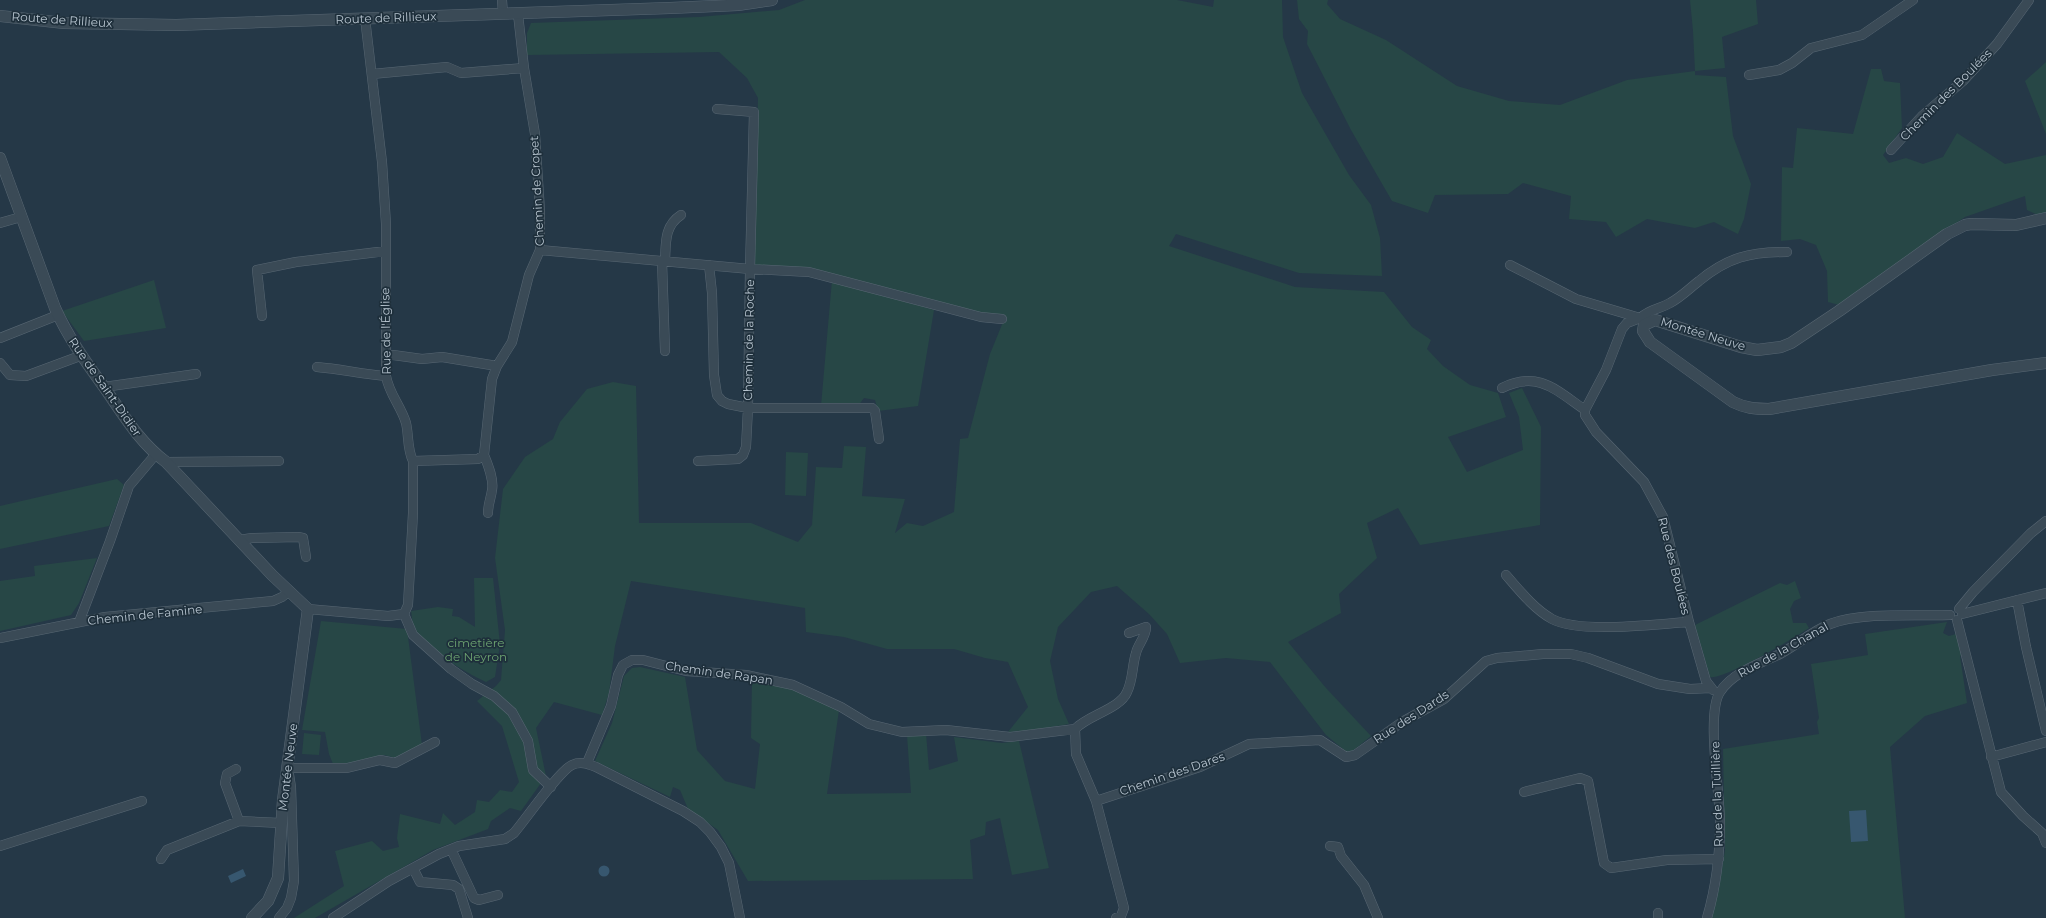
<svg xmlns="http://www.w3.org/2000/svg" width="2046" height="918" font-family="Montserrat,sans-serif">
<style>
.green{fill:#274746}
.water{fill:#37576f}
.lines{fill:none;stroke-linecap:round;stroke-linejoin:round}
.minor-casing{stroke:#586773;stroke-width:10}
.tertiary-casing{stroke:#586773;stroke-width:12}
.minor{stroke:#3a4a56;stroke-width:9}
.tertiary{stroke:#3a4a56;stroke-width:11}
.labels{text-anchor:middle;stroke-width:3.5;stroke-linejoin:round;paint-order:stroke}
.street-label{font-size:12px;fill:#b7c4cf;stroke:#1e2f3b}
.park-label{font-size:12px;fill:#6ca270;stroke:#1e2f3b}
</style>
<rect width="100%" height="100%" fill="#253847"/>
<path class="green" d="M 805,0 L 1177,0 L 1213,7 L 1214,0 L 1282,0 L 1283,37 L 1302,93 L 1349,175 L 1371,205 L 1380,238 L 1382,276 L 1299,273 L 1176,234 L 1169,246 L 1295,287 L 1384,292 L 1412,327 L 1431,340 L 1427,349 L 1443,366 L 1470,385 L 1498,393 L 1506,417 L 1448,437 L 1467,472 L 1523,450 L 1519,417 L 1509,393 L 1522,388 L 1541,427 L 1540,525 L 1420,545 L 1398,508 L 1367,523 L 1377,558 L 1339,594 L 1341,613 L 1288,642 L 1326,688 L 1371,736 L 1349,754 L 1326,735 L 1270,662 L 1226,658 L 1180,663 L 1167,634 L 1149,614 L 1117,586 L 1091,592 L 1058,627 L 1050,661 L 1058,699 L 1069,724 L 1028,731 L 1008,732 L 1028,707 L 1008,662 L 985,658 L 954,649 L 887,649 L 844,637 L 806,632 L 805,608 L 631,581 L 615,646 L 609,693 L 602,715 L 554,702 L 536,728 L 546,776 L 521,811 L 510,808 L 491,821 L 488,829 L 433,850 L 315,918 L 294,918 L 344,886 L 335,851 L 372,841 L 383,851 L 399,847 L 397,838 L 400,814 L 440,824 L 443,813 L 455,825 L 475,812 L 477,800 L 489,802 L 500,790 L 512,792 L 519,782 L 502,726 L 477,701 L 496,686 L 501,680 L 505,630 L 495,558 L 503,489 L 525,457 L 553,439 L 560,422 L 587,389 L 613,382 L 636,386 L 639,523 L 751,523 L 798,542 L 812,525 L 816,467 L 842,468 L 844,446 L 866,447 L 862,496 L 905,499 L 895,533 L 907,523 L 923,526 L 954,512 L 960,439 L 968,438 L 990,354 L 1003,322 L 833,275 L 754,266 L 758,98 L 747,78 L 719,52 L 527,55 L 527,33 L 531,23 L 699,17 L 779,10 Z
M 1297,0 L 1328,0 L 1327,4 L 1340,19 L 1386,40 L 1457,86 L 1509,101 L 1560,105 L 1627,80 L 1695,71 L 1693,31 L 1690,0 L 1756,0 L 1758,24 L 1722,37 L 1725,68 L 1695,71 L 1695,75 L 1726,77 L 1733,136 L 1751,184 L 1744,219 L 1738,234 L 1714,222 L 1695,228 L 1647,219 L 1616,237 L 1606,222 L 1569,219 L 1571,196 L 1523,183 L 1508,194 L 1435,195 L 1428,213 L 1392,201 L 1351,130 L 1307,44 L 1308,31 L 1299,19 Z
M 2046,62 L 2046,134 L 2025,81 Z
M 1871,69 L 1881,69 L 1884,81 L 1900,83 L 1902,128 L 1883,155 L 1889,163 L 1906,158 L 1923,164 L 1943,157 L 1957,133 L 2005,164 L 2046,155 L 2046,213 L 2038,215 L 2027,210 L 2025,196 L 1965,217 L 1839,305 L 1828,302 L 1827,271 L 1816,245 L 1800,239 L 1781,241 L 1782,167 L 1793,168 L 1797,128 L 1853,134 Z
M 154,280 L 166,328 L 84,341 L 62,311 Z
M 832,280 L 934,310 L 918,406 L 878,411 L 875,400 L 864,398 L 858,406 L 821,406 Z
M 786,452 L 808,453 L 806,496 L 785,495 Z
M 117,479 L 124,485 L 109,526 L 0,549 L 0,506 Z
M 97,558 L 79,603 L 71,615 L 0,631 L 0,581 L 35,576 L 34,566 Z
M 474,578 L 493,578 L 500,644 L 495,677 L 486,682 C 463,671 429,651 415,629 C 412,624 412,616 411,611 L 438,607 L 453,609 L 452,616 L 459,617 L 475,627 Z
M 1795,581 L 1801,598 L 1794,601 L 1790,609 L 1793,623 L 1806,623 L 1809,628 C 1794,638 1724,680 1710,677 L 1695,625 L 1780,583 L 1787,585 Z
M 321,621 L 407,629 L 422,745 L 396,758 L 384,755 L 351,764 L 333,764 L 329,754 L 325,732 L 302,730 Z
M 1947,622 L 1943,633 L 1949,636 L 1956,634 L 1962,655 L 1960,656 L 1967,703 L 1925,716 L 1890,747 L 1905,918 L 1712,918 L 1719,888 L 1725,850 L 1723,749 L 1819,734 L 1817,722 L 1819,718 L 1811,664 L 1868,655 L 1865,634 Z
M 640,667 L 685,677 L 697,750 L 725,781 L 755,789 L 760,744 L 751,738 L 752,680 L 794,689 L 839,710 L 827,794 L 911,793 L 907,735 L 926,733 L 929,770 L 958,761 L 954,737 L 1002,743 L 1019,741 L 1049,868 L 1012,875 L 1000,818 L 986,822 L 985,835 L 970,840 L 973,879 L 748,881 L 718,830 L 688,809 L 680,790 L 673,787 L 670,797 L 595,761 L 612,723 L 624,676 L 632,668 Z
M 304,733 L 321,735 L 319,755 L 302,754 Z"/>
<path class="water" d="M 1866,810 L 1868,841 L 1851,842 L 1849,811 Z
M598.5 871a5.5 5.5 0 1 1 11 0a5.5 5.5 0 1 1-11 0Z
M 243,869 L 246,876 L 231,883 L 228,876 Z"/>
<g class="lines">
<g class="minor-casing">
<path id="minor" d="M 502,0 L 503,14
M 365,18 L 382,162 L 386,224 L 386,376 C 389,394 401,406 406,423 C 409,436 407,449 413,461 L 413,513 L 408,605 L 404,614
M 372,74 L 447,67 L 461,73 L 524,68
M 1749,75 L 1779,70 L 1792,63 L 1811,48 L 1862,35 L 1913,0
M 717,109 L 754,112 L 750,269 L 809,272 L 981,317 L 1002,319
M 1891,150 L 1922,116 L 1963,81 L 1997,44 L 2029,0
M 0,223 L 21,217
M 540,250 L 750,269 L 748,408 L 746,447 L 743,455 L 738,459 L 698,461
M 662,261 L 665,351
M 665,261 C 666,243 664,226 681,215
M 709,265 L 712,293 L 714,375 L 717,395 L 722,401 L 728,404 L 748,408 L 872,408 L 875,411 L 879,439
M 1510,265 L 1576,299 L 1640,318 C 1652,308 1658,310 1670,303 C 1680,298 1690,288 1699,281 C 1728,257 1750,252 1787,252
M 262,316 L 257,270 L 296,262 L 386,251
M 1649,321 L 1640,318 L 1627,323 L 1622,329 L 1606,370 L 1585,410 L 1585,415 L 1596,432 L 1644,482 L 1663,517 L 1689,622 L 1706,681 L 1713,690
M 0,338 L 58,315
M 386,354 L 422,359 L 442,357 L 497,366
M 0,363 L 10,375 L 26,376 L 80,356
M 317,367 C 340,369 362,374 386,376
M 104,387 L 196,374
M 1502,388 C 1538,370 1556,390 1585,410
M 484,455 C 488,465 494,479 492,490 C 491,498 488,504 488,513
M 413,461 L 478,459 L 484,455 L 492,379 L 497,366 L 512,342 L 529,275 L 540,250 L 540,211 L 535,134 L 524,68 L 518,14
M 166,462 L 279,461
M 239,540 L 252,538 L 298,537 L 303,538 L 306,557
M 1506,575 C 1519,590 1534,609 1552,619 C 1580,634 1655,624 1689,622
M 2017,600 L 2026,647 L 2046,731
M 308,609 L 388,616 L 404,614
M 1959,609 L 1973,592 L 2031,533 L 2046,521
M 404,614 L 413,635 L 451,669 L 472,684 L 494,696 L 512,712 L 528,741 L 533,770 L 551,787
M 1962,614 L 2046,593
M 1957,620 L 2001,792 L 2023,816 L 2042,833 L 2046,843
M 79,622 L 110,541 L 129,486 L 156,454
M 0,638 L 105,617 L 273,601 L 282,597 L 288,592
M 1075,729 C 1088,715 1120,709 1127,692 C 1133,680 1132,666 1136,653 C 1138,644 1146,637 1146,627 L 1129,633
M 1991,757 L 2046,742
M 587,763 L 611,706 L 618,675 L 623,665 L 632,660 L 643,660 L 686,671 L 746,675 L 793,685 L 841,707 L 869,724 L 902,732 L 946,730 L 1010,737 L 1075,729 L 1076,754 L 1096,801 L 1124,908 L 1121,916 L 1116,918
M 236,769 L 227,774 L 225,783 L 239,821
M 1524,792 L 1580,778 L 1588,781 L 1604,863 L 1611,868 L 1667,860 L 1719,859
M 1096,801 L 1200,767 L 1249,744 L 1320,740 L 1346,757 L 1355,755 L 1402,722 L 1444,699 L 1486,661 L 1497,658 L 1543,654 L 1571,654 L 1588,658 L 1658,684 L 1690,689 L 1710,688
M 0,846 L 142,801
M 1330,846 L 1338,847 L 1341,856 L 1364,885 L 1378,918
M 451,849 L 474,898 L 479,900 L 498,895
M 161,859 L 167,850 L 239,821 L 281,823
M 413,868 L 420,882 L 453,885 L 459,889 L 468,918
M 279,918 L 287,908 L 291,898 L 294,881 L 291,787 L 288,768 L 347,768 L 380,760 L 395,763 L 435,742
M 333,918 L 389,881 L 439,854 L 459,846 L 505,839 L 514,833 C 526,819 559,771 572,765 C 581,761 588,764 596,767 L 683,811 L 700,822 L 710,832 L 721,847 L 729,863 L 740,918
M 1658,918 L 1658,913
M 1707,918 C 1716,887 1720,855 1720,822 C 1720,794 1706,713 1720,692 C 1733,672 1759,664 1780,654 C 1797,645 1812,631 1830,624 C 1861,612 1916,616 1950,615"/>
</g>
<g class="tertiary-casing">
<path id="tertiary" d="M 0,16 L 64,23 L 176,25 L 670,8 L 738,5 L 772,0
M 0,158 L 55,308 C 68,337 85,361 104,387 C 123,414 139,442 166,462 L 272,575 L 308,609 L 283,800 L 278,878 L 268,901 L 252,918
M 2046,218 L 2016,225 L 1971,224 L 1965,225 L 1947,234 L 1839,311 L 1791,343 L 1781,347 L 1757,350 L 1741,347 L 1655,320 L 1644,325 L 1643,331 L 1650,342 L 1733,402 C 1745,408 1755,409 1769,409 L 1992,370 L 2046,363"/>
</g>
<use href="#minor" class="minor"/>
<use href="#tertiary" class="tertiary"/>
</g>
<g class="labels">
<g class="street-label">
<text transform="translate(386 18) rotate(-2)" y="4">Route de Rillieux</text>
<text transform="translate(62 20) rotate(4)" y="4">Route de Rillieux</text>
<text transform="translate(1946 95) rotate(-45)" y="4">Chemin des Boulées</text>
<text transform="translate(537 191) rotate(-93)" y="4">Chemin de Cropet</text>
<text transform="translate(386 331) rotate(-91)" y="4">Rue de l'Église</text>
<text transform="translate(1703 334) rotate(17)" y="4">Montée Neuve</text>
<text transform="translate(749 340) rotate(-89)" y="4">Chemin de la Roche</text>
<text transform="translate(105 387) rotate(55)" y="4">Rue de Saint-Didier</text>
<text transform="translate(1674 566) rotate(76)" y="4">Rue des Boulées</text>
<text transform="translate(145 615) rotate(-6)" y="4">Chemin de Famine</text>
<text transform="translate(1783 650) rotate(-29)" y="4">Rue de la Chanal</text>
<text transform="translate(719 673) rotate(8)" y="4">Chemin de Rapan</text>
<text transform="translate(1411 717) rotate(-33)" y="4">Rue des Dards</text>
<text transform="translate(288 767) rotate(-83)" y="4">Montée Neuve</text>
<text transform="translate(1172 774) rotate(-19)" y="4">Chemin des Dares</text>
<text transform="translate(1717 794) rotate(-92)" y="4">Rue de la Tuillière</text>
</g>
<g class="park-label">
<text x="476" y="647">cimetière<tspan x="476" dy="14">de Neyron</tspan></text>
</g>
</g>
</svg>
